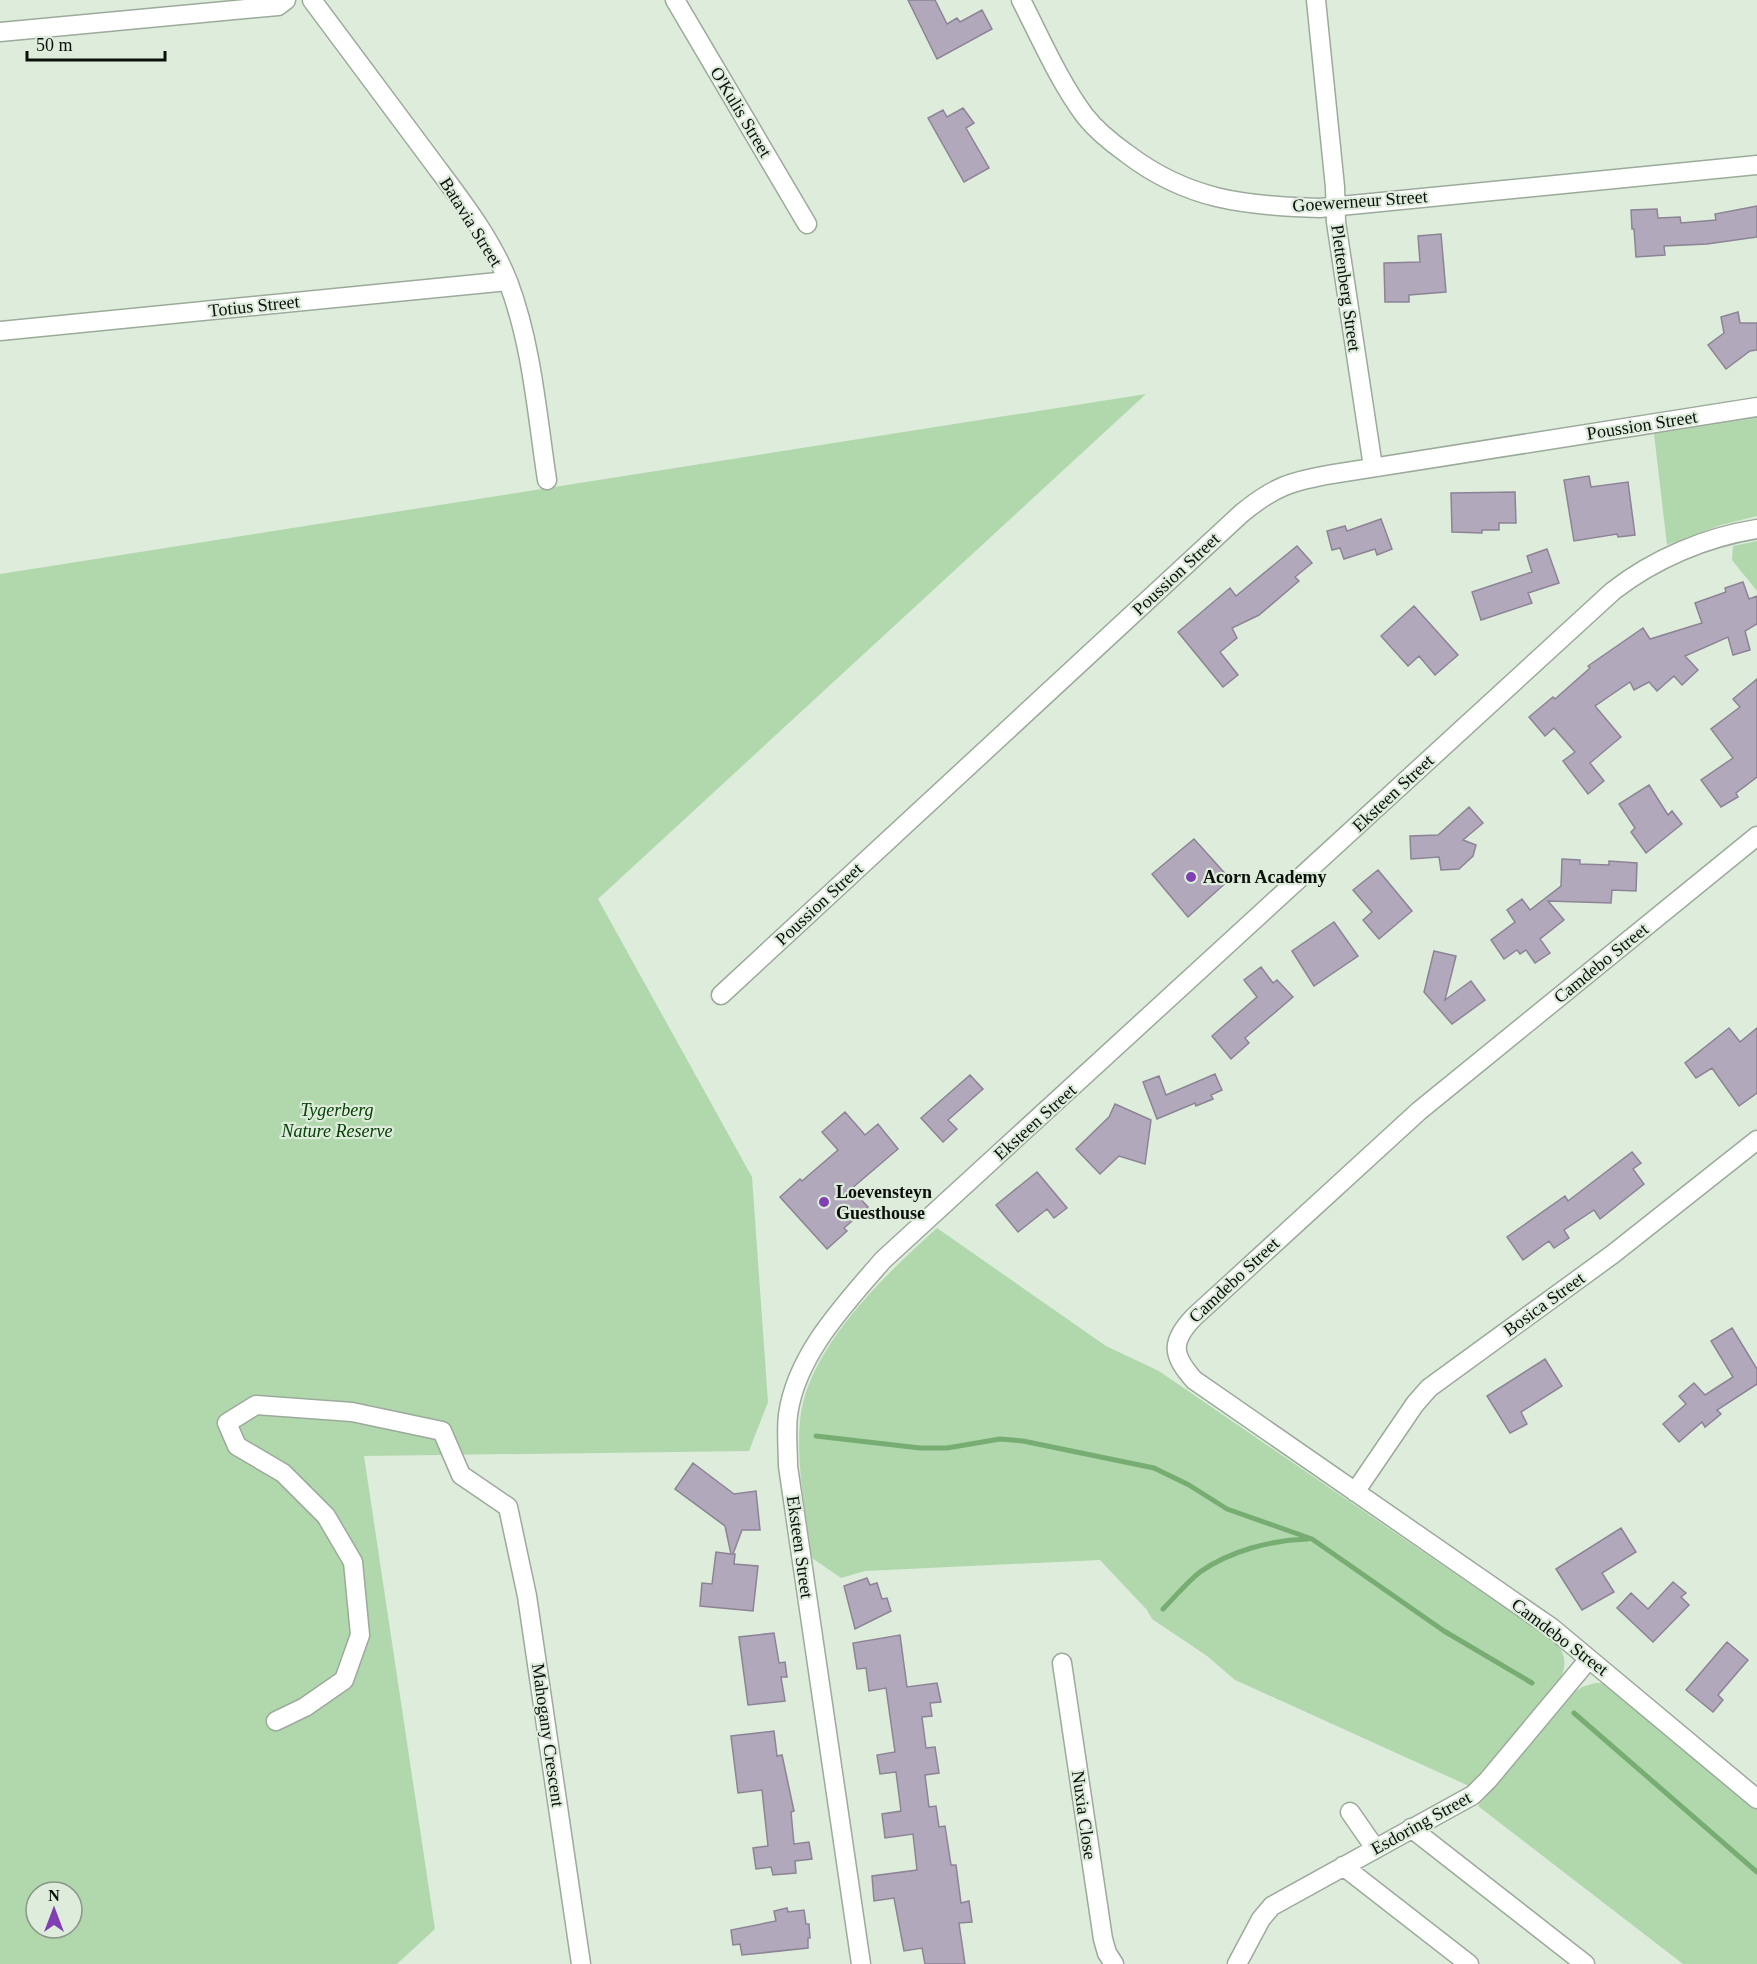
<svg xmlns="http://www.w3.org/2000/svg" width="1757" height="1964" font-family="Georgia,serif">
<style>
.green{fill:#b1d8ad;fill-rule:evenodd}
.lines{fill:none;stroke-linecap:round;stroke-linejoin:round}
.stream{stroke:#77ad73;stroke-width:5}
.building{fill:#b1a9bb;stroke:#8c8495;stroke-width:1.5}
.minor-casing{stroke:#9caa9b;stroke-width:21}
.minor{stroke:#fff;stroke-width:18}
.poi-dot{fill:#8040b4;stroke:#deecdc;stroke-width:2}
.labels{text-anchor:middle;stroke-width:4.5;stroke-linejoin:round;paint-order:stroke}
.street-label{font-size:18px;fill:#0b100b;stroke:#deecdc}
.poi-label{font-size:18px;font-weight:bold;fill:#0b100b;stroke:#deecdc;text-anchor:start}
.park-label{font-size:18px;font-style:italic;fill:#064106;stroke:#deecdc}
</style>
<rect width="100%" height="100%" fill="#deecdc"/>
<path class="green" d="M 1146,394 L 598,899 L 752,1177 L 768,1402 L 749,1451 L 364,1456 L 435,1929 L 397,1964 L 0,1964 L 0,574 ZM 36,1892 L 72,1892 L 72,1928 L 36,1928 Z
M 1757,418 L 1757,516 L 1721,525 L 1667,545 L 1654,434 Z
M 1757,541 L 1757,591 L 1732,560 L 1733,546 Z
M 937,1228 L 1106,1346 L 1159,1371 L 1556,1643 C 1566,1654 1567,1666 1560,1679 L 1469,1786 L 1235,1680 L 1207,1656 L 1152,1619 L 1147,1610 L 1100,1560 L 865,1571 L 841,1578 L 812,1558 C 806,1513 796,1467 800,1421 C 806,1349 886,1274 937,1228 Z
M 1595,1683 L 1602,1683 L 1614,1689 L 1757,1809 L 1757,1964 L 1683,1964 L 1478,1806 L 1576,1691 L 1582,1687 Z"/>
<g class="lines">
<path class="stream" d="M 816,1436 L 920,1448 L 947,1448 L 1000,1439 L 1023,1441 L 1154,1468 L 1189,1485 L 1227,1509 L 1312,1539 L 1444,1631 L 1532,1683
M 1163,1609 C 1175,1597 1187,1582 1200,1572 C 1230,1551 1271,1540 1308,1539
M 1574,1713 L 1757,1872"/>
</g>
<path class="building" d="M 908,0 L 935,0 L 947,24 L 957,18 L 960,22 L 982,10 L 992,29 L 937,59 Z
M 963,108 L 974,123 L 966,128 L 989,168 L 964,182 L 928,118 L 943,110 L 947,117 Z
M 1757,206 L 1757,237 L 1707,244 L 1664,246 L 1665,255 L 1636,257 L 1634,229 L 1632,229 L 1631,210 L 1657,209 L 1658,218 L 1680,217 L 1681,223 L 1716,220 L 1715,214 Z
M 1441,234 L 1446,292 L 1409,295 L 1409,302 L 1385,302 L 1384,263 L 1420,262 L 1418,236 Z
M 1738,312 L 1740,323 L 1757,323 L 1757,350 L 1750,351 L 1726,369 L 1708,345 L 1724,333 L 1721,317 Z
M 1589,476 L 1591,487 L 1628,482 L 1635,535 L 1618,537 L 1617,534 L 1574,541 L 1564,480 Z
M 1515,492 L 1516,523 L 1499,523 L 1499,530 L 1482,530 L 1482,533 L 1452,532 L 1451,493 Z
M 1381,519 L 1392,549 L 1377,555 L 1375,549 L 1344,559 L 1340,548 L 1332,550 L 1327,531 L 1345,526 L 1347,531 Z
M 1297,546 L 1312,563 L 1295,577 L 1299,581 L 1259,615 L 1232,628 L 1237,638 L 1220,652 L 1238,675 L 1223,687 L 1178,632 L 1230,588 L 1236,596 Z
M 1547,549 L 1559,583 L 1528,593 L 1532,603 L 1481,620 L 1472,592 L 1532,572 L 1527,556 Z
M 1743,582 L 1749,599 L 1757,596 L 1757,624 L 1745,631 L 1750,650 L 1733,655 L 1728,637 L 1685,656 L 1698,670 L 1682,685 L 1674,676 L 1657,691 L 1649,682 L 1634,690 L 1630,682 L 1595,706 L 1621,737 L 1590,763 L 1604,781 L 1588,794 L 1563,761 L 1575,752 L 1554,728 L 1545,736 L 1529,717 L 1553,697 L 1555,699 L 1590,668 L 1588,666 L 1643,628 L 1650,639 L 1702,623 L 1695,603 L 1726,592 L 1725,588 Z
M 1414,606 L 1458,655 L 1435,675 L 1419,656 L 1408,666 L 1381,636 Z
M 1757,679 L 1757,777 L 1736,793 L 1738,797 L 1721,807 L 1701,780 L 1733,758 L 1711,729 L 1740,707 L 1733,699 Z
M 1649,785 L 1668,815 L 1672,811 L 1682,824 L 1646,853 L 1631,832 L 1635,828 L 1619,804 Z
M 1469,807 L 1483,823 L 1463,840 L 1476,845 L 1473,856 L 1459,869 L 1441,870 L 1439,857 L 1411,859 L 1410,836 L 1438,835 Z
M 1194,839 L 1230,879 L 1188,917 L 1152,874 Z
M 1562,859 L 1580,860 L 1580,864 L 1609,865 L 1609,861 L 1637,863 L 1636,891 L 1612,890 L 1611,903 L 1548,901 L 1564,920 L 1540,939 L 1550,953 L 1535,963 L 1526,950 L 1520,954 L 1517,950 L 1504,959 L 1491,940 L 1515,922 L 1507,910 L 1522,899 L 1530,910 L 1561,886 Z
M 1378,870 L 1412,911 L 1379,939 L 1363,920 L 1372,912 L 1353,890 Z
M 1334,922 L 1358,956 L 1314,986 L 1292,951 Z
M 1434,951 L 1456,956 L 1445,1000 L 1471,981 L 1485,1000 L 1452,1024 L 1424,992 Z
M 1261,967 L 1273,983 L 1277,980 L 1293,997 L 1245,1038 L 1249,1043 L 1231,1059 L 1212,1036 L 1257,997 L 1244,980 Z
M 1729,1028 L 1740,1042 L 1757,1028 L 1757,1093 L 1739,1106 L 1712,1068 L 1696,1078 L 1685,1063 Z
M 1215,1074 L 1222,1090 L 1211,1095 L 1213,1099 L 1196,1106 L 1195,1103 L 1157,1119 L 1143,1082 L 1159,1076 L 1166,1095 Z
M 970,1075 L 983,1089 L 948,1120 L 957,1129 L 943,1142 L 921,1118 Z
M 1115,1104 L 1151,1120 L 1145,1164 L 1119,1156 L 1100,1174 L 1076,1149 L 1109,1117 Z
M 845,1112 L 865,1135 L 878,1124 L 898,1149 L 851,1189 L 868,1207 L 844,1228 L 847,1231 L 827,1249 L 780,1197 L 800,1179 L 802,1181 L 838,1150 L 822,1132 Z
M 1632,1152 L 1641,1163 L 1633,1169 L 1644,1184 L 1600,1219 L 1594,1210 L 1564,1230 L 1569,1238 L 1554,1248 L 1549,1241 L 1523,1260 L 1507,1237 L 1565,1196 L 1568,1201 Z
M 1037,1172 L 1067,1208 L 1054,1218 L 1047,1209 L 1018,1232 L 996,1205 Z
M 1732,1328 L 1757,1369 L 1757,1384 L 1717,1410 L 1721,1414 L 1705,1427 L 1702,1422 L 1679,1442 L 1663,1424 L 1686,1404 L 1679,1396 L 1694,1383 L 1705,1395 L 1733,1377 L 1711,1341 Z
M 1545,1359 L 1562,1386 L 1521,1412 L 1527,1424 L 1510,1433 L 1487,1396 Z
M 693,1463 L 734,1494 L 756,1491 L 760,1530 L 742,1530 L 733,1554 L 735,1554 L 734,1564 L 758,1566 L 753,1611 L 700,1606 L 702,1583 L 712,1584 L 716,1552 L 731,1554 L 725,1526 L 675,1489 Z
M 1621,1528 L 1636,1552 L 1602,1573 L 1614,1592 L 1582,1610 L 1556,1569 Z
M 867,1578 L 870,1585 L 877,1583 L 882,1599 L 887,1598 L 891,1611 L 855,1629 L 844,1586 Z
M 1673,1582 L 1686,1593 L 1681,1597 L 1689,1605 L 1653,1642 L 1617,1608 L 1631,1593 L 1648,1609 Z
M 774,1633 L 779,1663 L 785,1662 L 787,1677 L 781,1677 L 785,1701 L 748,1705 L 739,1637 Z
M 900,1635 L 907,1687 L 937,1683 L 941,1702 L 930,1703 L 932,1716 L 922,1717 L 926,1748 L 935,1747 L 939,1773 L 925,1775 L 929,1807 L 936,1806 L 939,1827 L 945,1826 L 951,1865 L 956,1865 L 961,1903 L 969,1901 L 972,1922 L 959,1923 L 965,1964 L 925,1964 L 922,1948 L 904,1951 L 894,1898 L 874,1901 L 872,1876 L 917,1870 L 913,1834 L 885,1838 L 882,1814 L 901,1811 L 896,1772 L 880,1774 L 877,1755 L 895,1752 L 886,1688 L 869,1691 L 866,1668 L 857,1669 L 853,1643 Z
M 1727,1642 L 1748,1660 L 1718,1695 L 1723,1700 L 1713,1712 L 1686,1690 Z
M 774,1731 L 777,1756 L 782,1755 L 794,1811 L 791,1812 L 794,1844 L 809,1842 L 812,1859 L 795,1861 L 796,1873 L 773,1875 L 771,1867 L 756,1869 L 753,1848 L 768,1846 L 762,1790 L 738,1793 L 731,1736 Z
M 787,1908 L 788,1912 L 804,1910 L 806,1924 L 809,1924 L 810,1938 L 808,1938 L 808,1948 L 742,1955 L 740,1944 L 733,1945 L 731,1930 L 776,1921 L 774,1911 Z"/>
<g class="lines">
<g class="minor-casing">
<path id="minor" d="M 312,0 C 350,51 388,102 426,153 C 456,194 491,236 509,284 C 532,346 537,414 547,480
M 675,0 L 807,224
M 1021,0 C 1041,39 1059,81 1085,116 C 1096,130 1112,143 1126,153 C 1187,200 1245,206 1320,208 L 1757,165
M 1316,0 L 1335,187 L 1336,222 L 1373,467
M 0,32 L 278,6 L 286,0
M 0,331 L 508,281
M 1757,836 L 1419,1111 L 1194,1317 C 1170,1342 1172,1355 1194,1380 L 1552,1628 L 1757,1799
M 721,995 L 1242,513 C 1275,486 1292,481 1333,474 L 1757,407
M 1355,1492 L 1415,1404 L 1429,1388 L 1613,1254 L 1757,1140
M 1062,1663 L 1103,1939 L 1107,1953 L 1114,1964
M 276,1721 L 305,1707 L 344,1680 L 360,1635 L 353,1562 L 326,1516 L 283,1473 L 237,1446 L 227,1423 L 256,1405 L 352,1412 L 442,1431 L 461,1475 L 508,1507 L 527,1596 L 581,1964
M 1350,1812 L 1375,1848
M 1411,1828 L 1585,1964
M 1343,1866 L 1469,1964
M 861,1964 L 788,1466 C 788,1450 786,1432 788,1415 C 796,1355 845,1304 883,1260 L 1613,591 C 1654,559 1706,537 1757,529
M 1237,1964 L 1261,1919 L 1272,1906 L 1473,1795 L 1488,1780 L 1589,1659"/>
</g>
<use href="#minor" class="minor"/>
</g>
<g class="poi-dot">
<circle cx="1191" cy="877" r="6"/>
<circle cx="824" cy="1202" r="6"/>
</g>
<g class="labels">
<g class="street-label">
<text transform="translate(741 112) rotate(59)" y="6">O'Kulis Street</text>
<text transform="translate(1360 201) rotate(-4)" y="6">Goewerneur Street</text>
<text transform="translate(471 222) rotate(58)" y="6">Batavia Street</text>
<text transform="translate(1346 288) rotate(82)" y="6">Plettenberg Street</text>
<text transform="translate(254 306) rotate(-6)" y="6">Totius Street</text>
<text transform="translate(1642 425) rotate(-9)" y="6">Poussion Street</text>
<text transform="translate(1176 574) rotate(-43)" y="6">Poussion Street</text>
<text transform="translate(1393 793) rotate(-43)" y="6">Eksteen Street</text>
<text transform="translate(819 904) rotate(-43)" y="6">Poussion Street</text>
<text transform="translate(1601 963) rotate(-39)" y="6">Camdebo Street</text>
<text transform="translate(1035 1122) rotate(-42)" y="6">Eksteen Street</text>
<text transform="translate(1234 1280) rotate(-43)" y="6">Camdebo Street</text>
<text transform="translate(1544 1304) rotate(-36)" y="6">Bosica Street</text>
<text transform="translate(800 1547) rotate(82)" y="6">Eksteen Street</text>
<text transform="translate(1560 1637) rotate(37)" y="6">Camdebo Street</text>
<text transform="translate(548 1735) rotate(82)" y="6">Mahogany Crescent</text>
<text transform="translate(1084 1815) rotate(82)" y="6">Nuxia Close</text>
<text transform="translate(1421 1823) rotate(-29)" y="6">Esdoring Street</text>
</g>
<g class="poi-label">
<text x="1203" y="883">Acorn Academy</text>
<text x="836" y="1198">Loevensteyn<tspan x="836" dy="21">Guesthouse</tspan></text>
</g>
<g class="park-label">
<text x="337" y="1116">Tygerberg<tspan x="337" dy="21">Nature Reserve</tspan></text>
</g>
</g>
<g transform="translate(54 1910)"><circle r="28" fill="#deecdc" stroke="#8a9488" stroke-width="1.5"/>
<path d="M0-4.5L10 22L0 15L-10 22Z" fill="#8040b4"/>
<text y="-9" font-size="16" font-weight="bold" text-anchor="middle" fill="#0b100b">N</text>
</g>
<path d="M27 51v9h138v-9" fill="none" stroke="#0b100b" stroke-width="3"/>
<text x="36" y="51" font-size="18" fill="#0b100b" stroke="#deecdc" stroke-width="4.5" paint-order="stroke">50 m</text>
</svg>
